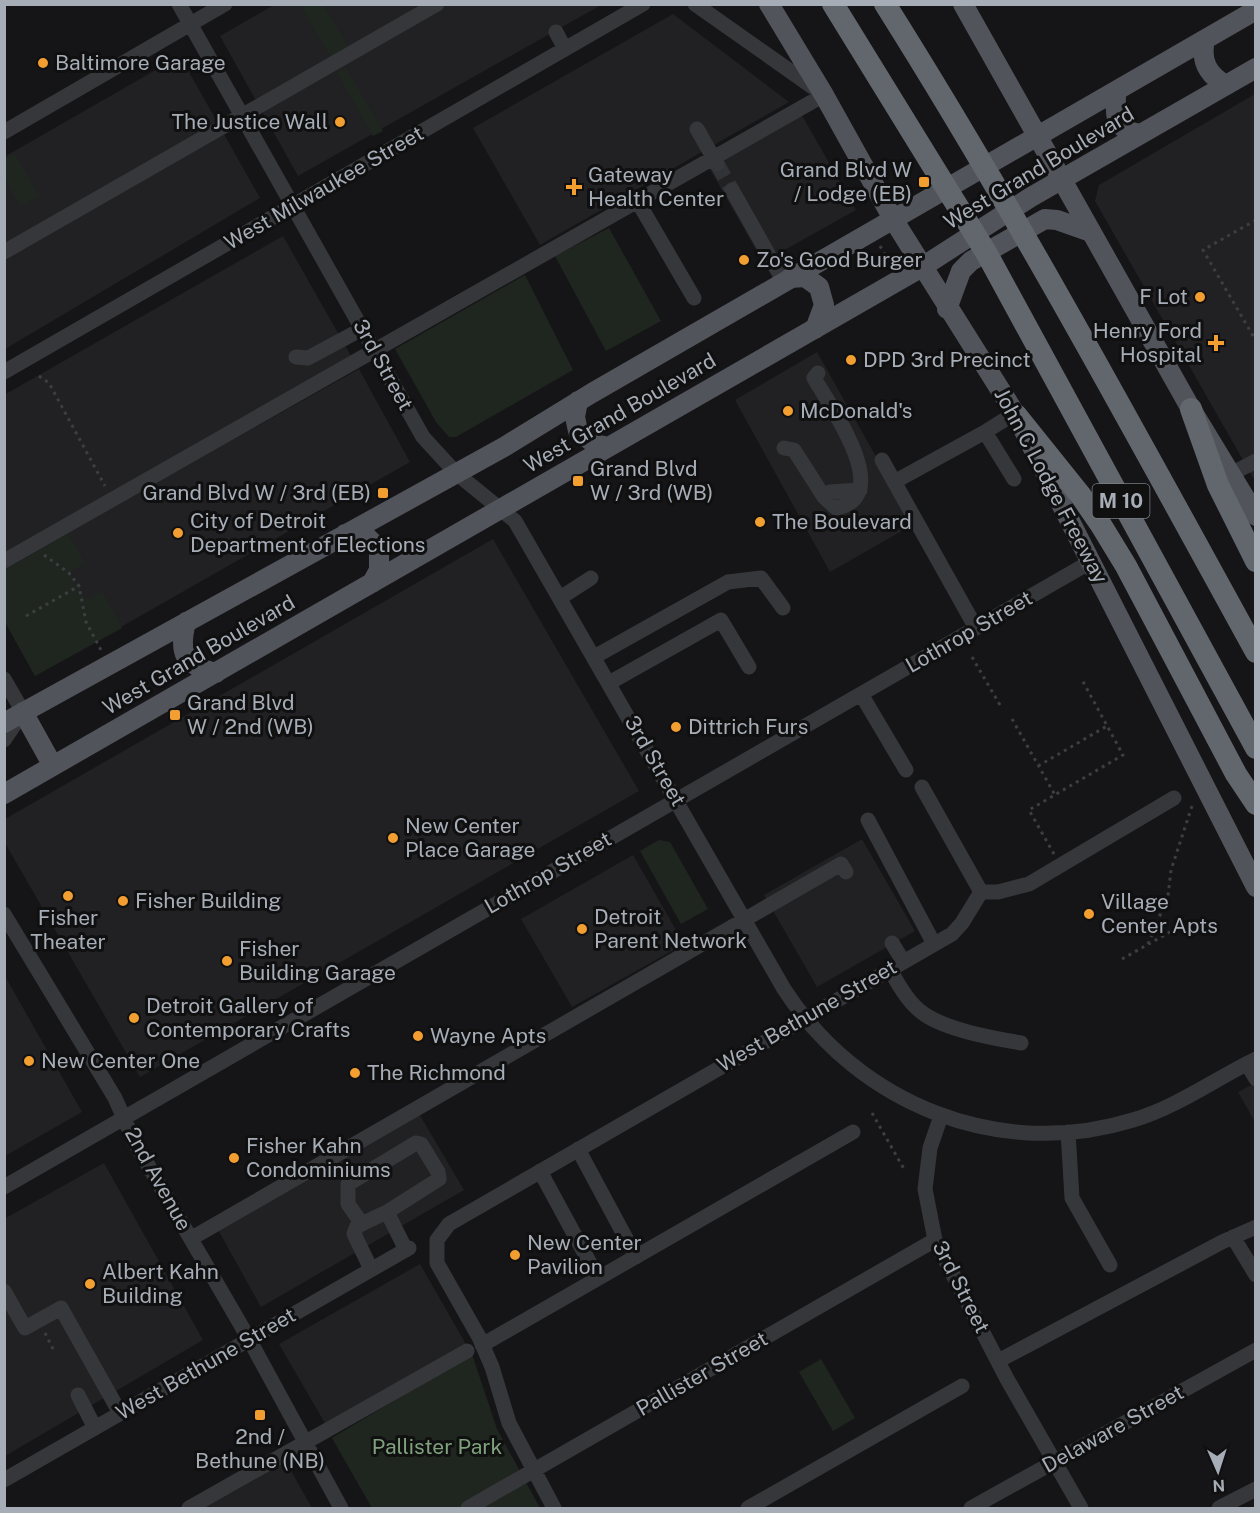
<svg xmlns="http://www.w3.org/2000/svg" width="1260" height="1513" font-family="'Public Sans',sans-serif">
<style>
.built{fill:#212123}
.green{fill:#1f261f}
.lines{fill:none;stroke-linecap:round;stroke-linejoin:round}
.minor-tunnel{stroke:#323337;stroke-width:15;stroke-dasharray:15 8;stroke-linecap:butt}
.path{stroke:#3c3e42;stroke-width:3;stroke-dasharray:3 4.5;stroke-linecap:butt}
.minor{stroke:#36373b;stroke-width:15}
.major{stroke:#52545b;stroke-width:20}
.highway{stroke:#62666d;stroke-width:22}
.poi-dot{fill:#f29e31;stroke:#101011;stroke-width:2}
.labels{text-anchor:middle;stroke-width:6;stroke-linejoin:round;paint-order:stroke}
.shield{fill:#101011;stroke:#797e85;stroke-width:1.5}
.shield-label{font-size:20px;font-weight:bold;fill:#a6adb7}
.poi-label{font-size:21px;fill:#a6adb7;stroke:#101011;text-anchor:start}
.street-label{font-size:21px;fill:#a6adb7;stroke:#101011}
.park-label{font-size:21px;fill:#7fa27d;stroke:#101011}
</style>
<rect width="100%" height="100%" fill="#151517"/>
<path class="built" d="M 274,5 L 601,5 L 298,176 L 220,36 Z
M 673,14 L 789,102 L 540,245 L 473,128 Z
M 180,56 L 260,198 L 5,349 L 4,157 Z
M 1255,94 L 1255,481 L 1095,201 L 1099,185 Z
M 800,112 L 856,210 L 763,262 L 707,164 Z
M 283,236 L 351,356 L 5,552 L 4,395 Z
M 817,352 L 914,524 L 830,572 L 735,400 Z
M 359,369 L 410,462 L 35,676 L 5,622 L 4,568 Z
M 493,539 L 639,791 L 140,1077 L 5,843 L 5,819 Z
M 862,839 L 915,931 L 817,987 L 764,895 Z
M 633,855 L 684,944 L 572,1007 L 521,919 Z
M 5,976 L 82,1112 L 5,1156 L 4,1156 Z
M 1255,1083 L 1255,1122 L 1238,1092 Z
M 418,1112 L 464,1190 L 261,1307 L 217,1228 Z
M 104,1163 L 203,1340 L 5,1456 L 4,1219 Z
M 420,1264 L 467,1346 L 326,1425 L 279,1344 Z
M 286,1462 L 312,1508 L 204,1508 Z"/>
<path class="green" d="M 300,5 L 323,5 L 349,48 L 331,58 Z
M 346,68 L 383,131 L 373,136 L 337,73 Z
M 15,154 L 39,196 L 20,206 L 5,178 L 5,159 Z
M 609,228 L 661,321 L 606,351 L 555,256 Z
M 525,275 L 573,370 L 456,437 L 449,437 L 436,422 L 395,349 Z
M 68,534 L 85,563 L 70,572 L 86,600 L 102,591 L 122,628 L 35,676 L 5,622 L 5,570 Z
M 659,840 L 670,842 L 708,909 L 681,924 L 640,851 Z
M 472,1354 L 497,1429 L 540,1508 L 372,1508 L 332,1438 Z
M 821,1359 L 855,1418 L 833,1431 L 799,1372 Z"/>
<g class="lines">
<path class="minor-tunnel" d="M 717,164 L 732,190"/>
<path class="path" d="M 1256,220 L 1203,250 L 1256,341
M 880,246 L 891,265
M 39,376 L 49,383 L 105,486
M 44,555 L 69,573 L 79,586 L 86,622 L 101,650
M 26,616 L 79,586
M 972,657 L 1000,705
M 1012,719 L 1055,795
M 1038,766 L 1107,726
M 1054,854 L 1029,810 L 1123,755 L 1081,678
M 1148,944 L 1168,896 L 1171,870 L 1193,803
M 1122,959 L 1186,923
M 872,1113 L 904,1169
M 45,1333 L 55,1353"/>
<path class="minor" d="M 179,4 L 423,437 L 456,473 L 515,521 L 784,989 C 859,1105 1000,1161 1133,1120 C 1177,1107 1215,1079 1256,1059
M 556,32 L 565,49
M 697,129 L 717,164
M 4,132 L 225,4
M 732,190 L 784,282
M 638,202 L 694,298
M 4,252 L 437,4
M 296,357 L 308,358 L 362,329
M 4,372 L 643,4
M 985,432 L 1015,413
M 784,448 L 794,450 L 824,497 L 836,508 C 896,497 830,406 814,378 L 818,373
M 882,460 L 976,628
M 1231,474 L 1256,461
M 894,482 L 985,432 L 1014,479
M 824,497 L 830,492 L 860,490
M 4,561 L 824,95 L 695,4
M 560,598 L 591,578
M 594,657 L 728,582 L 761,578 L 783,608
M 4,679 L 23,712 L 4,740
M 609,683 L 721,620 L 749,667
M 861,694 L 906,770
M 922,787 L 981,892
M 868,820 L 934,944
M 981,892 L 998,892 L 1029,884 L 1174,798
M 4,914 L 115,1098 L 134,1141 L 249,1339 L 341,1508
M 892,943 L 903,961
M 890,970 C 899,985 908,1003 924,1014 C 947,1030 993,1038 1021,1043
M 1247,1064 L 1256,1079
M 941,1116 L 930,1148 L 925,1189 L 935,1240 L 1007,1379 L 1081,1508
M 1068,1132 L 1072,1198 L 1110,1265
M 578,1149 L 636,1257
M 540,1171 L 598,1278
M 4,1187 L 1092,561
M 362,1224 L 348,1204 L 348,1184 L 416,1143 L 421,1144 L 438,1172 L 439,1179 L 387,1212
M 1233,1237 L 1256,1275
M 192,1238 L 841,864 L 846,872
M 371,1269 L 354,1234 L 357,1226 L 387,1212 L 406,1250
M 4,1291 L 25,1328 L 61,1308 L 120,1413
M 482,1345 L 853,1132
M 998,1361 L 1222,1242 L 1256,1227
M 78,1395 L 95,1428
M 4,1480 L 409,1248
M 189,1508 L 467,1351
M 468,1508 L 935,1240
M 554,1508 L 509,1423 L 492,1367 L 479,1337 L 437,1263 L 437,1240 L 449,1224 L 952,934 L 962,923 L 981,892
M 748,1508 L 962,1386
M 971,1508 L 1256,1350
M 1219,1508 L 1256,1489"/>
<path class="major" d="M 769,4 L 824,95 L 893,219 L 1016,415 L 1256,887
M 963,4 L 1191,409 L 1256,516
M 1205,40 C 1200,61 1208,75 1226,85
M 1116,91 C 1116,117 1112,129 1141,134
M 790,278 L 805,277 L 819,287 L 824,305 L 815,329
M 947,309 L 961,271 L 971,261 L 1045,219 L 1057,220 L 1091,232
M 578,401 L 575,417 L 578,431 L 595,444 L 608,447
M 345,534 L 367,537 L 379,549 L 379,570 L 372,583
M 186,622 C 178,654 184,665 216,673
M 23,712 L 53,766
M 4,723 L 504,447 L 592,393 L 1256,10
M 4,794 L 922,267 L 1031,197 L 1256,68"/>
<path class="highway" d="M 833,4 L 987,254 L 1256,748
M 885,4 C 1018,215 1136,434 1256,652
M 1191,409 L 1218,485 L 1256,561
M 1016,415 L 1081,496 L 1101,525 L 1126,566 L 1236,774 L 1256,804"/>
</g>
<g class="poi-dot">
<circle cx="43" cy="63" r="6"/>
<circle cx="340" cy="122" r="6"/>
<rect x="918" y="176" width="12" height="12" rx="3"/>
<path d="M571 178h6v6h6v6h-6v6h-6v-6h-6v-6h6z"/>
<circle cx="744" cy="260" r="6"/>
<circle cx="1200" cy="297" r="6"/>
<path d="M1213 334h6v6h6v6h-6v6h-6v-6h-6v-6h6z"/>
<circle cx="851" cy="360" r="6"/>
<circle cx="788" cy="411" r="6"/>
<rect x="572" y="475" width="12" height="12" rx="3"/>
<rect x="377" y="487" width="12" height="12" rx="3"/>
<circle cx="760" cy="522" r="6"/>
<circle cx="178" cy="533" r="6"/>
<rect x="169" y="709" width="12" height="12" rx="3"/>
<circle cx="676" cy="727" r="6"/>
<circle cx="393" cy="838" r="6"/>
<circle cx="68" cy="896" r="6"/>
<circle cx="123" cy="901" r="6"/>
<circle cx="1089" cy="914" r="6"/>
<circle cx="582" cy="929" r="6"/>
<circle cx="227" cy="961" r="6"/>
<circle cx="134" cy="1018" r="6"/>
<circle cx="418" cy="1036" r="6"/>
<circle cx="29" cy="1061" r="6"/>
<circle cx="355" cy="1073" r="6"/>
<circle cx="234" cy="1158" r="6"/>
<circle cx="515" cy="1255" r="6"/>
<circle cx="90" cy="1284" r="6"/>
<rect x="254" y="1409" width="12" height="12" rx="3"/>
</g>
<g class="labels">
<rect class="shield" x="1092.5" y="484" width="57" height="34" rx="4.5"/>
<g class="shield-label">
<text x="1121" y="508">M 10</text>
</g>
<g class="poi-label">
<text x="55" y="70">Baltimore Garage</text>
<text x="328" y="129" text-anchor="end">The Justice Wall</text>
<text x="912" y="177" text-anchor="end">Grand Blvd W<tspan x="912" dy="24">/ Lodge (EB)</tspan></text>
<text x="588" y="182">Gateway<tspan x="588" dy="24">Health Center</tspan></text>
<text x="756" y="267">Zo's Good Burger</text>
<text x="1188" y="304" text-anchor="end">F Lot</text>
<text x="1202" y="338" text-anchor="end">Henry Ford<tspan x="1202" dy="24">Hospital</tspan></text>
<text x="863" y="367">DPD 3rd Precinct</text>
<text x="800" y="418">McDonald's</text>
<text x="590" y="476">Grand Blvd<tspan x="590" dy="24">W / 3rd (WB)</tspan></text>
<text x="371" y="500" text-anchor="end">Grand Blvd W / 3rd (EB)</text>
<text x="190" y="528">City of Detroit<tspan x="190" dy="24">Department of Elections</tspan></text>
<text x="772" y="529">The Boulevard</text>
<text x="187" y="710">Grand Blvd<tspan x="187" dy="24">W / 2nd (WB)</tspan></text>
<text x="688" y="734">Dittrich Furs</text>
<text x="405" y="833">New Center<tspan x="405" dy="24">Place Garage</tspan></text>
<text x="135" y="908">Fisher Building</text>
<text x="1101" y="909">Village<tspan x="1101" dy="24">Center Apts</tspan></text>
<text x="594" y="924">Detroit<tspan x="594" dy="24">Parent Network</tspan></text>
<text x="68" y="925" text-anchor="middle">Fisher<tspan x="68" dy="24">Theater</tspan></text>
<text x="239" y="956">Fisher<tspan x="239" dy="24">Building Garage</tspan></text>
<text x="146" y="1013">Detroit Gallery of<tspan x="146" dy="24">Contemporary Crafts</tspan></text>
<text x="430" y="1043">Wayne Apts</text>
<text x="41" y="1068">New Center One</text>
<text x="367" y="1080">The Richmond</text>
<text x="246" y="1153">Fisher Kahn<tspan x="246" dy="24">Condominiums</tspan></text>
<text x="527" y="1250">New Center<tspan x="527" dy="24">Pavilion</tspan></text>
<text x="102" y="1279">Albert Kahn<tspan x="102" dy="24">Building</tspan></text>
<text x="260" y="1444" text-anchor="middle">2nd /<tspan x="260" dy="24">Bethune (NB)</tspan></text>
</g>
<g class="street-label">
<text transform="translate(1039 168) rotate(-31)" y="7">West Grand Boulevard</text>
<text transform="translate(324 188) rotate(-30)" y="7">West Milwaukee Street</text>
<text transform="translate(383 365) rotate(61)" y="7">3rd Street</text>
<text transform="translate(620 413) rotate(-30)" y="7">West Grand Boulevard</text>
<text transform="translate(1051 486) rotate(62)" y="7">John C Lodge Freeway</text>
<text transform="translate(969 632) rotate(-30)" y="7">Lothrop Street</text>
<text transform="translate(199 655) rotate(-30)" y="7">West Grand Boulevard</text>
<text transform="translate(655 761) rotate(60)" y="7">3rd Street</text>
<text transform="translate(548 873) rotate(-30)" y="7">Lothrop Street</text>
<text transform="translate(807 1016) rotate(-30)" y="7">West Bethune Street</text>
<text transform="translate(158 1179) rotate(61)" y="7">2nd Avenue</text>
<text transform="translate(961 1287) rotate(63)" y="7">3rd Street</text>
<text transform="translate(206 1364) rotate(-30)" y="7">West Bethune Street</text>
<text transform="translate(702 1374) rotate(-30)" y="7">Pallister Street</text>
<text transform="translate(1113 1429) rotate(-29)" y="7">Delaware Street</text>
</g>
<g class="park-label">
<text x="437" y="1454">Pallister Park</text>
</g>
</g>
<rect width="1260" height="1513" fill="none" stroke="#a6adb7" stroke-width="12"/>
<g transform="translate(1218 1471) rotate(177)" stroke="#101011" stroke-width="4.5" paint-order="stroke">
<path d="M0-4.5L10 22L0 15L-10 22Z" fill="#a6adb7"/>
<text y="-9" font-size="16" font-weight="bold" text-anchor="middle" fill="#a6adb7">N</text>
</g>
</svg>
